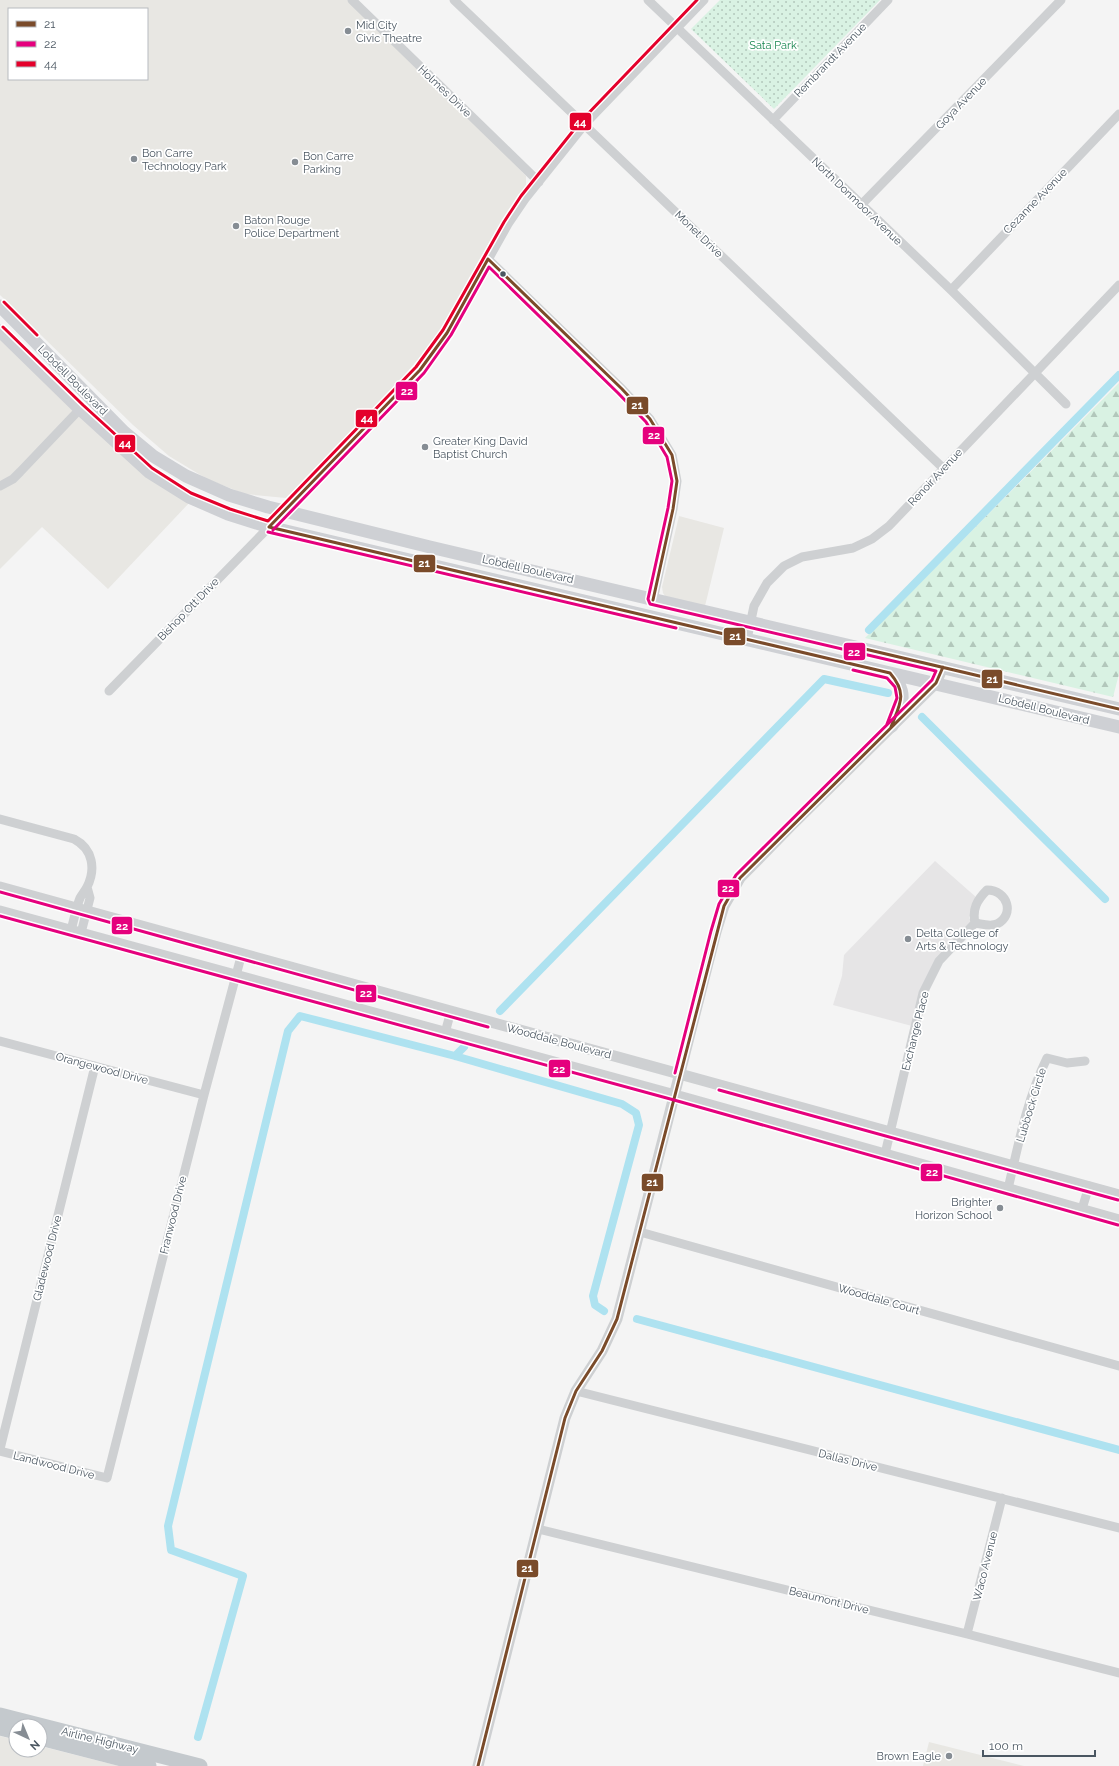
<svg xmlns="http://www.w3.org/2000/svg" width="1119" height="1766" font-family="Raleway,sans-serif">
<style>
.commercial{fill:#e8e7e3;fill-rule:evenodd}
.education{fill:#e6e5e6}
.grass{fill:url(#grass-dots)}
.forest{fill:url(#forest-firs)}
.lines{fill:none;stroke-linecap:round;stroke-linejoin:round}
.canal{stroke:#aee2f0;stroke-width:8}
.minor{stroke:#ced0d2;stroke-width:9}
.tertiary{stroke:#ced0d2;stroke-width:11}
.secondary{stroke:#ced0d4;stroke-width:13}
.trunk{stroke:#c4c9cd;stroke-width:15}
.bus-1-casing{stroke:#fff;stroke-width:6}
.bus-2-casing{stroke:#fff;stroke-width:6}
.bus-3-casing{stroke:#fff;stroke-width:6}
.bus-1{stroke:#7a4b2a;stroke-width:3}
.bus-2{stroke:#e5007d;stroke-width:3}
.bus-3{stroke:#e4002b;stroke-width:3}
.poi-dot{fill:#868d94;stroke:#fff;stroke-width:1.5}
.bus-dot{fill:#4a5661;stroke:#fff;stroke-width:1.5}
.labels{text-anchor:middle;stroke-width:3.5;stroke-linejoin:round;paint-order:stroke}
.poi-label{font-size:11px;fill:#4a5661;stroke:#fff;text-anchor:start}
.park-label{font-size:11px;fill:#17864f;stroke:#fff}
.street-label{font-size:11px;fill:#4a5661;stroke:#fff}
.line-badge{stroke:#fff;stroke-width:1.5}
.badge-label{font-size:11px;text-anchor:middle;font-weight:bold;fill:#fff}
</style>
<defs>
<pattern id="grass-dots" width="8" height="8" patternUnits="userSpaceOnUse"><rect width="8" height="8" fill="#d9f2e3"/><path d="M2 2h.1M6 6h.1" fill="none" stroke="#b2c7bb" stroke-width="1.8" stroke-linecap="round"/></pattern>
<pattern id="forest-firs" width="22" height="20" patternUnits="userSpaceOnUse"><rect width="22" height="20" fill="#d9f2e3"/><path d="M5 1l3.5 6h-7zM16 11l3.5 6h-7z" fill="#b2c7bb"/></pattern>
</defs>
<rect width="100%" height="100%" fill="#f4f4f4"/>
<path class="commercial" d="M 0,0 L 352,0 L 444,90 L 526,176 L 526,185 L 495,232 L 439,333 L 428,348 L 401,379 L 286,498 L 245,494 L 207,479 L 169,456 L 133,425 L 0,295 ZM 9,9 L 147,9 L 147,79 L 9,79 Z
M 0,336 L 190,502 L 108,589 L 42,527 L 0,569 Z
M 679,516 L 724,528 L 705,606 L 665,596 L 663,593 L 662,587 Z
M 0,1736 L 16,1740 L 16,1750 L 40,1750 L 40,1746 L 119,1766 L 0,1766 Z
M 929,1742 L 1024,1766 L 923,1766 Z"/>
<path class="education" d="M 935,861 L 977,898 L 969,918 L 972,922 L 939,957 L 912,1026 L 833,1005 L 842,976 L 844,955 Z"/>
<path class="grass" d="M 720,0 L 880,0 L 774,109 L 691,29 Z"/>
<path class="forest" d="M 1119,383 L 1119,674 L 1113,697 L 865,638 Z"/>
<g class="lines">
<path class="canal" d="M 869,630 L 1119,375
M 922,717 L 1105,899
M 500,1011 L 824,679 L 888,693
M 455,1056 L 464,1047
M 637,1319 L 1119,1450
M 198,1737 L 243,1576 L 171,1550 L 168,1526 L 288,1031 L 300,1016 L 455,1056 L 622,1104 L 636,1113 L 639,1125 L 593,1296 L 595,1305 L 604,1311"/>
<path class="minor" d="M 352,0 L 539,182
M 454,0 L 943,468
M 648,0 L 951,290 L 1066,404
M 773,120 L 888,0
M 861,205 L 1061,0
M 488,259 L 622,389 L 650,419 L 672,455 L 677,481 L 673,509 L 653,600
M 951,290 L 1119,114
M 0,486 L 13,479 L 20,472 L 80,409
M 285,511 L 420,370 L 447,333 L 508,224 L 525,199 L 585,124 L 704,0
M 747,639 L 754,606 L 767,583 L 784,566 L 802,557 L 853,548 L 872,539 L 889,526 L 1119,285
M 109,691 L 269,527
M 0,819 L 74,839 C 93,849 96,869 87,887 C 85,891 82,894 80,898 C 76,908 74,920 71,930
M 81,933 L 90,898 L 87,887
M 445,1033 L 451,1011
M 0,1041 L 204,1095
M 885,1154 L 923,993 L 939,961 L 975,923 C 972,909 977,900 987,890 C 1008,890 1015,915 997,924 C 990,927 982,924 975,923
M 1008,1189 C 1018,1146 1027,1099 1047,1058 L 1067,1063 L 1085,1061
M 1082,1209 L 1089,1186
M 640,1232 L 1119,1366
M 576,1391 L 1119,1528
M 0,1449 L 95,1066
M 0,1451 L 107,1478 L 204,1095 L 242,953
M 538,1529 L 967,1634 L 1119,1673
M 967,1634 L 1002,1498"/>
<path class="tertiary" d="M 0,887 L 1119,1195
M 0,911 L 675,1095 L 1119,1220
M 478,1766 L 565,1418 L 576,1391 L 602,1351 L 617,1319 L 716,932 L 724,906 L 740,878 L 791,826 L 936,683 L 943,667"/>
<path class="secondary" d="M 0,306 L 124,432 L 153,456 L 186,476 L 229,495 L 268,507 L 430,547 L 1119,709
M 0,331 L 80,409 L 149,472 L 189,497 L 228,514 L 269,527 L 1119,727
M 890,673 C 897,681 903,688 902,699 L 892,726"/>
<path class="trunk" d="M 0,1715 L 200,1766
M 0,1728 L 16,1732
M 40,1738 L 149,1766"/>
<g class="bus-1-casing">
<path id="bus-1" d="M 488,259 L 622,389 L 650,419 L 672,455 L 677,481 L 673,509 L 653,600
M 269,527 L 890,673
M 269,527 L 420,370 L 447,333 L 488,259
M 865,649 L 1119,709
M 890,673 C 908,694 900,704 891,727
M 478,1766 L 565,1418 L 576,1391 L 602,1351 L 617,1319 L 724,906 L 740,878 L 936,683 L 943,667"/>
</g>
<g class="bus-2-casing">
<path id="bus-2" d="M 273,530 L 424,373 L 451,335 L 489,267 L 618,393 L 646,422 L 667,457 L 672,481 L 668,508 L 648,599 L 650,604 L 936,671 L 932,680 L 736,875 L 719,904 L 711,931 L 675,1073
M 268,532 L 676,628
M 853,670 L 887,678 L 895,687 L 897,698 L 887,724
M 0,892 L 488,1027
M 0,916 L 674,1100 L 1118,1225
M 719,1090 L 1118,1200"/>
</g>
<g class="bus-3-casing">
<path id="bus-3" d="M 4,302 L 37,335
M 3,327 L 83,405 L 152,468 L 191,493 L 230,509 L 268,521 L 416,367 L 443,330 L 504,222 L 521,196 L 581,121 L 697,0"/>
</g>
<use href="#bus-1" class="bus-1"/>
<use href="#bus-2" class="bus-2"/>
<use href="#bus-3" class="bus-3"/>
</g>
<g class="poi-dot">
<circle cx="348" cy="31" r="4"/>
<circle cx="134" cy="159" r="4"/>
<circle cx="295" cy="162" r="4"/>
<circle cx="236" cy="226" r="4"/>
<circle cx="425" cy="447" r="4"/>
<circle cx="908" cy="939" r="4"/>
<circle cx="1000" cy="1208" r="4"/>
<circle cx="949" cy="1756" r="4"/>
</g>
<circle class="bus-dot" cx="503" cy="274" r="3.5"/>
<g class="labels">
<g class="poi-label">
<text x="356" y="29">Mid City<tspan x="356" dy="13">Civic Theatre</tspan></text>
<text x="142" y="157">Bon Carre<tspan x="142" dy="13">Technology Park</tspan></text>
<text x="303" y="160">Bon Carre<tspan x="303" dy="13">Parking</tspan></text>
<text x="244" y="224">Baton Rouge<tspan x="244" dy="13">Police Department</tspan></text>
<text x="433" y="445">Greater King David<tspan x="433" dy="13">Baptist Church</tspan></text>
<text x="916" y="937">Delta College of<tspan x="916" dy="13">Arts &amp; Technology</tspan></text>
<text x="992" y="1206" text-anchor="end">Brighter<tspan x="992" dy="13">Horizon School</tspan></text>
<text x="941" y="1760" text-anchor="end">Brown Eagle</text>
</g>
<g class="park-label">
<text x="773" y="49">Sata Park</text>
</g>
<g class="street-label">
<text transform="translate(830 60) rotate(-46)" y="4">Rembrandt Avenue</text>
<text transform="translate(445 91) rotate(44)" y="4">Holmes Drive</text>
<text transform="translate(961 103) rotate(-46)" y="4">Goya Avenue</text>
<text transform="translate(857 201) rotate(44)" y="4">North Donmoor Avenue</text>
<text transform="translate(1035 201) rotate(-46)" y="4">Cezanne Avenue</text>
<text transform="translate(699 234) rotate(44)" y="4">Monet Drive</text>
<text transform="translate(73 380) rotate(45)" y="4">Lobdell Boulevard</text>
<text transform="translate(935 477) rotate(-47)" y="4">Renoir Avenue</text>
<text transform="translate(528 569) rotate(13)" y="4">Lobdell Boulevard</text>
<text transform="translate(188 609) rotate(-46)" y="4">Bishop Ott Drive</text>
<text transform="translate(1044 709) rotate(14)" y="4">Lobdell Boulevard</text>
<text transform="translate(915 1031) rotate(-76)" y="4">Exchange Place</text>
<text transform="translate(559 1041) rotate(15)" y="4">Wooddale Boulevard</text>
<text transform="translate(102 1068) rotate(15)" y="4">Orangewood Drive</text>
<text transform="translate(1031 1105) rotate(-73)" y="4">Lubbock Circle</text>
<text transform="translate(173 1215) rotate(-76)" y="4">Franwood Drive</text>
<text transform="translate(47 1258) rotate(-76)" y="4">Gladewood Drive</text>
<text transform="translate(879 1299) rotate(16)" y="4">Wooddale Court</text>
<text transform="translate(848 1460) rotate(14)" y="4">Dallas Drive</text>
<text transform="translate(54 1465) rotate(14)" y="4">Landwood Drive</text>
<text transform="translate(985 1566) rotate(-76)" y="4">Waco Avenue</text>
<text transform="translate(829 1600) rotate(14)" y="4">Beaumont Drive</text>
<text transform="translate(100 1740) rotate(14)" y="4">Airline Highway</text>
</g>
</g>
<g class="line-badge">
<rect x="569" y="112" width="23" height="19" rx="4" fill="#e4002b"/>
<rect x="395" y="381" width="23" height="20" rx="4" fill="#e5007d"/>
<rect x="626" y="396" width="23" height="19" rx="4" fill="#7a4b2a"/>
<rect x="355" y="409" width="23" height="19" rx="4" fill="#e4002b"/>
<rect x="642" y="426" width="23" height="19" rx="4" fill="#e5007d"/>
<rect x="114" y="434" width="22" height="19" rx="4" fill="#e4002b"/>
<rect x="413" y="554" width="23" height="19" rx="4" fill="#7a4b2a"/>
<rect x="723" y="627" width="23" height="19" rx="4" fill="#7a4b2a"/>
<rect x="843" y="642" width="23" height="19" rx="4" fill="#e5007d"/>
<rect x="981" y="669" width="22" height="20" rx="4" fill="#7a4b2a"/>
<rect x="717" y="879" width="23" height="19" rx="4" fill="#e5007d"/>
<rect x="111" y="916" width="22" height="19" rx="4" fill="#e5007d"/>
<rect x="355" y="984" width="22" height="19" rx="4" fill="#e5007d"/>
<rect x="548" y="1059" width="23" height="19" rx="4" fill="#e5007d"/>
<rect x="920" y="1163" width="23" height="19" rx="4" fill="#e5007d"/>
<rect x="641" y="1173" width="23" height="19" rx="4" fill="#7a4b2a"/>
<rect x="516" y="1559" width="23" height="19" rx="4" fill="#7a4b2a"/>
</g>
<g class="badge-label">
<text x="580" y="126">44</text>
<text x="407" y="395">22</text>
<text x="637" y="409">21</text>
<text x="367" y="422">44</text>
<text x="654" y="439">22</text>
<text x="125" y="447">44</text>
<text x="424" y="567">21</text>
<text x="735" y="640">21</text>
<text x="854" y="656">22</text>
<text x="992" y="683">21</text>
<text x="728" y="892">22</text>
<text x="122" y="930">22</text>
<text x="366" y="997">22</text>
<text x="559" y="1073">22</text>
<text x="932" y="1176">22</text>
<text x="652" y="1186">21</text>
<text x="527" y="1572">21</text>
</g>
<rect x="8" y="8" width="140" height="72" fill="#ffffff" stroke="#b7bbc0"/>
<rect x="16" y="21" width="20" height="6" fill="#7a4b2a" stroke="#b7bbc0"/>
<text x="44" y="28" font-size="12" fill="#4a5661">21</text>
<rect x="16" y="41" width="20" height="6" fill="#e5007d" stroke="#b7bbc0"/>
<text x="44" y="48" font-size="12" fill="#4a5661">22</text>
<rect x="16" y="61" width="20" height="6" fill="#e4002b" stroke="#b7bbc0"/>
<text x="44" y="68" font-size="12" fill="#4a5661">44</text>
<g transform="translate(28 1738) rotate(136)"><circle r="19" fill="#ffffff" stroke="#b7bbc0"/>
<path d="M0-3L7 15L0 10L-7 15Z" fill="#868d94"/>
<text y="-6" font-size="11" font-weight="bold" text-anchor="middle" fill="#4a5661">N</text>
</g>
<path d="M983 1750v6h112v-6" fill="none" stroke="#4a5661" stroke-width="2"/>
<text x="989" y="1750" font-size="12" fill="#4a5661" stroke="#ffffff" stroke-width="3" paint-order="stroke">100 m</text>
</svg>
